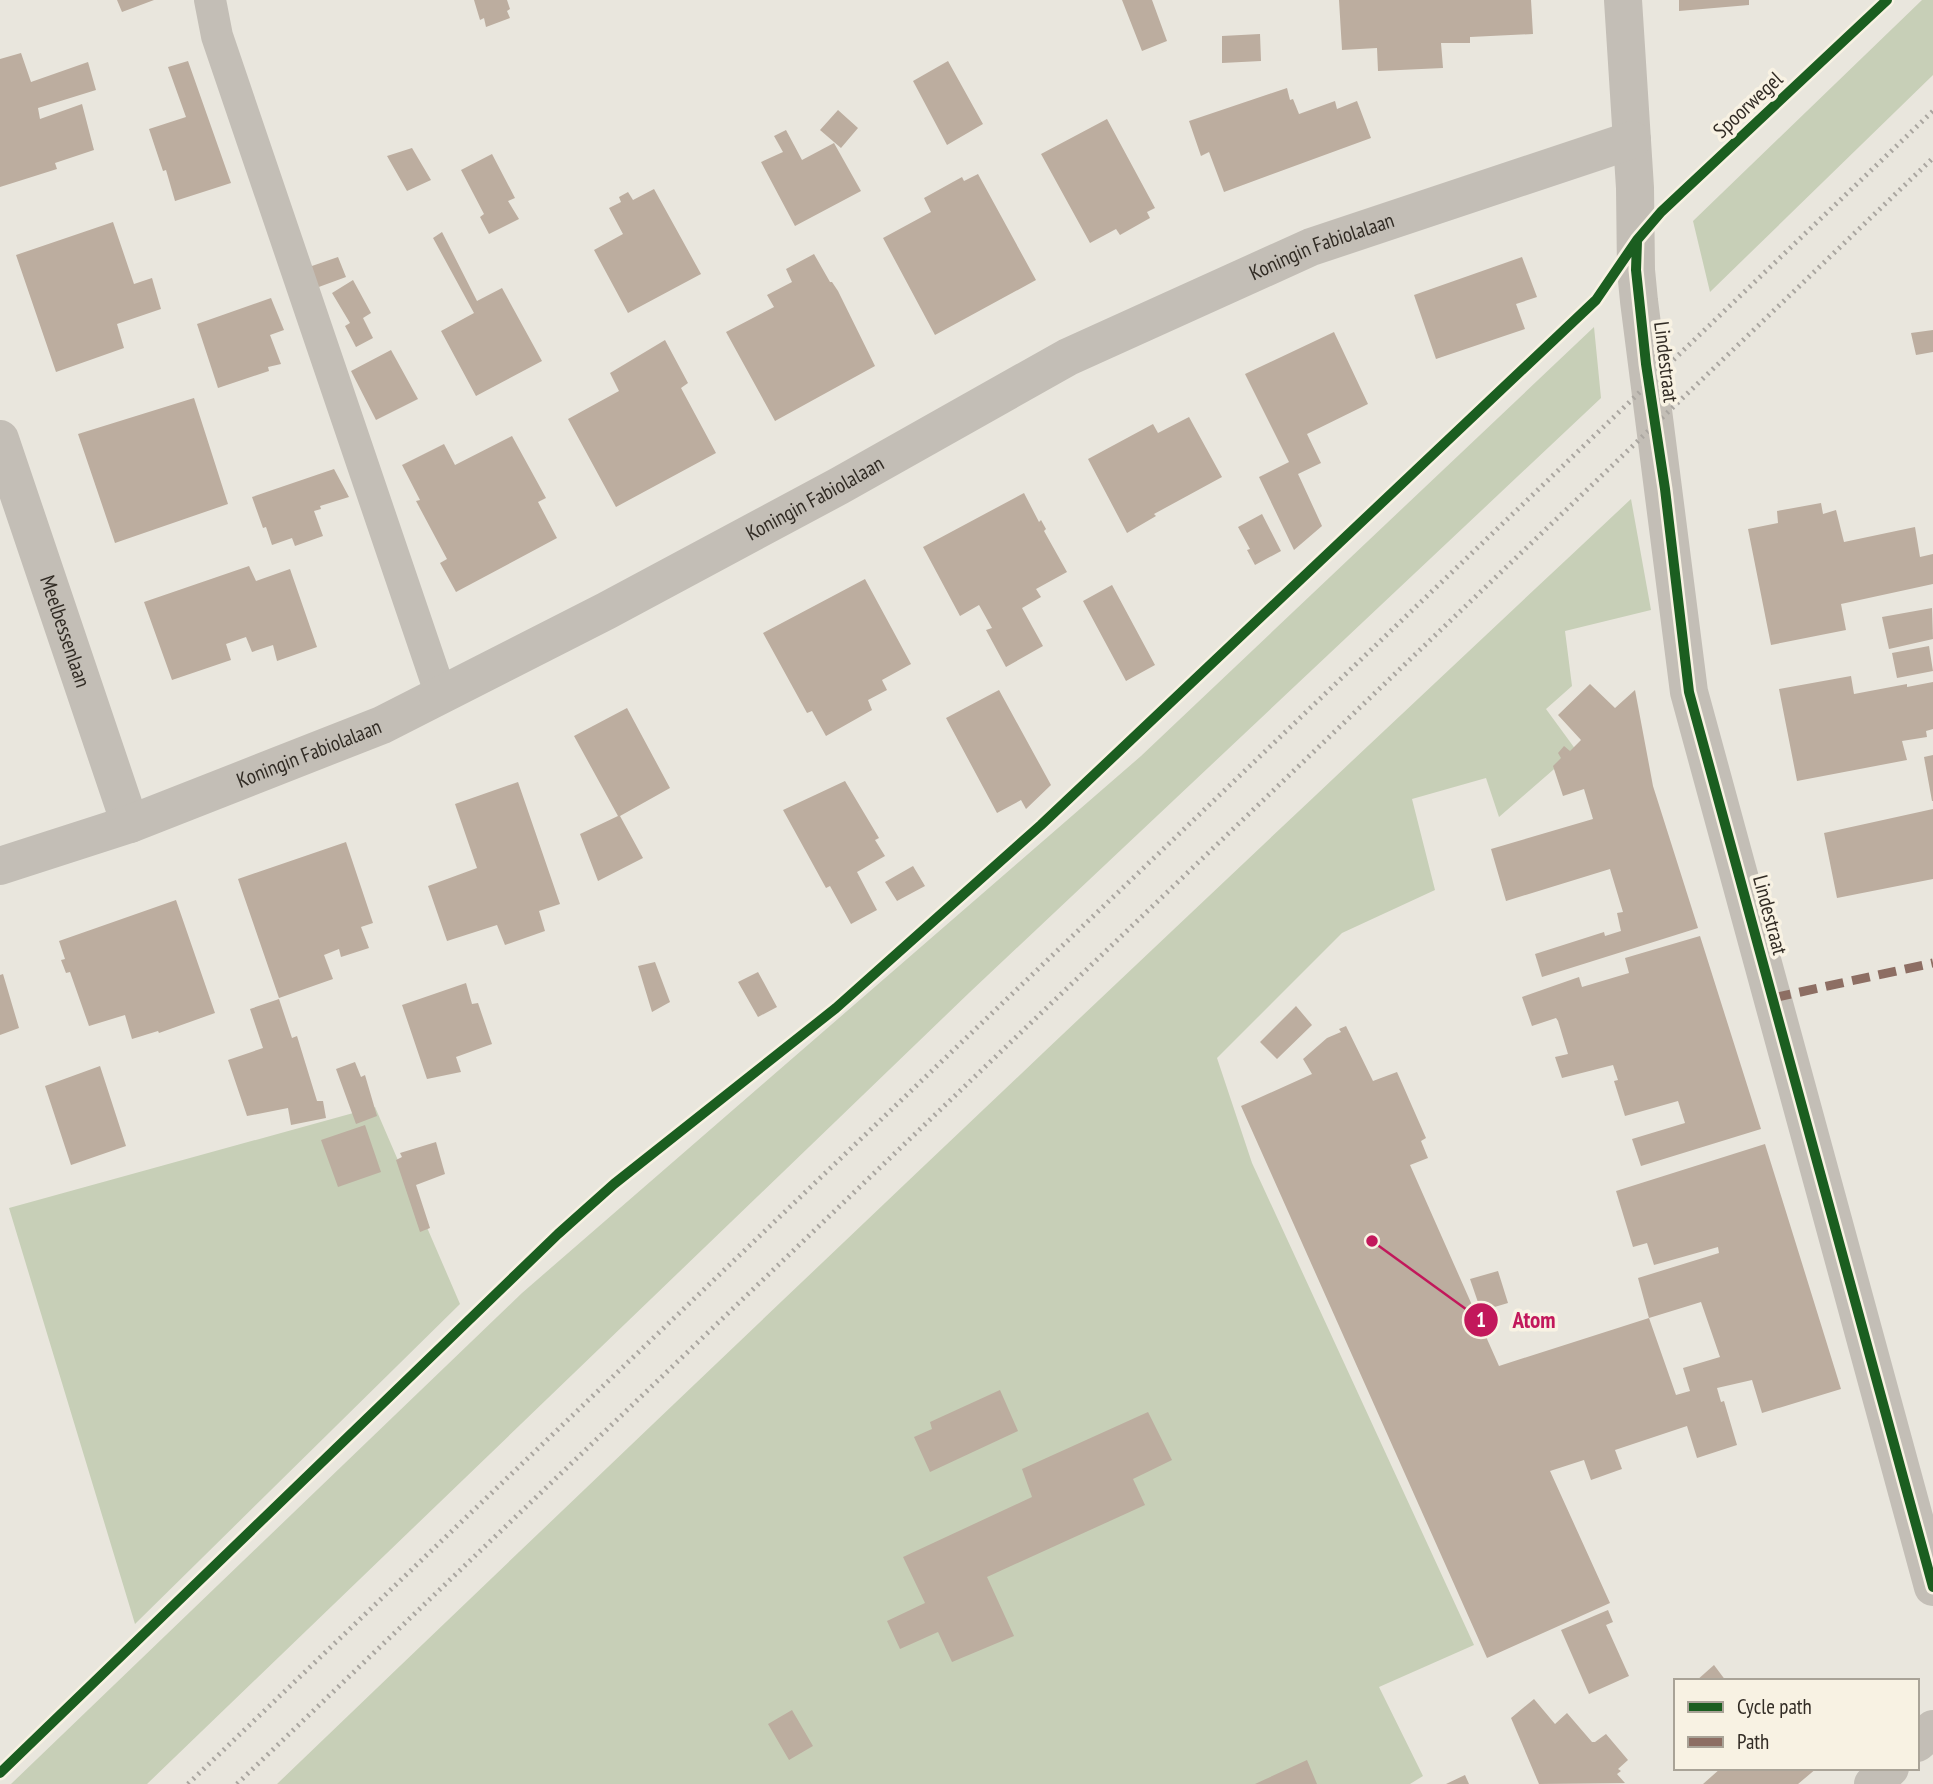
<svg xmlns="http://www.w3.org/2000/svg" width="1933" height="1784" font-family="'PT Sans Narrow',sans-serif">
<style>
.green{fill:#c7cfb7}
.building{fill:#bcad9f}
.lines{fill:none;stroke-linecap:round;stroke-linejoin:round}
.service{stroke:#c3beb6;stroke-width:32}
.minor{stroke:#c3beb6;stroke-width:38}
.tertiary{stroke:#c3beb6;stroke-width:38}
.rail{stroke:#aaa6a0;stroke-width:5;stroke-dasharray:2 5;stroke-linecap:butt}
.quiet{stroke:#8d6e63;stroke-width:9;stroke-dasharray:18 9;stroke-linecap:butt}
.cycleway-casing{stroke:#f8f2e3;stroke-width:15}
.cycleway{stroke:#1b5e20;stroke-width:10}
.labels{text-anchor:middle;stroke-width:7;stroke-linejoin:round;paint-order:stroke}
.street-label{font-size:21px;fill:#322c25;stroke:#f8f2e3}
.leader{fill:none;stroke:#c2185b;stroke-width:2.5}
.callout-dot{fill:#c2185b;stroke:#f8f2e3;stroke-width:2.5}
.mark-label{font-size:21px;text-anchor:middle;font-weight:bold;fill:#fff}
.callout-label{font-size:23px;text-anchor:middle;font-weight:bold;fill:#c2185b;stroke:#f8f2e3;stroke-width:7;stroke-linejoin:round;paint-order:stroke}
</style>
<rect width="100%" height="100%" fill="#e9e6dd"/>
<path class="green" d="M 1922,0 L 1933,0 L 1933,75 L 1710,292 L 1693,221 Z
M 1594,327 L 1601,398 L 970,992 L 147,1784 L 11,1784 L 522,1293 L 1141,756 Z
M 1631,499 L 1651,610 L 1565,631 L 1572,686 L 1546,709 L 1576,750 L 1499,817 L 1486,778 L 1412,799 L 1435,890 L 1342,933 L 1217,1058 L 1252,1163 L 1474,1645 L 1379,1687 L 1423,1776 L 1410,1784 L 277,1784 C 726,1353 1177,924 1631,499 Z
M 375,1107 L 460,1304 L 135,1624 L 9,1208 Z"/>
<path class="building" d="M 117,0 L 154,0 L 122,12 Z
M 474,0 L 507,0 L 510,9 L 507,11 L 510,18 L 486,27 L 484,18 L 480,20 Z
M 1122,0 L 1152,0 L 1167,41 L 1142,51 Z
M 1339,0 L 1531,0 L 1533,34 L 1470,37 L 1470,43 L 1441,43 L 1443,68 L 1378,71 L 1377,48 L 1342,50 Z
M 1679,0 L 1749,0 L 1749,5 L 1679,11 Z
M 1260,34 L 1261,61 L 1222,63 L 1222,36 Z
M 21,53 L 31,82 L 88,62 L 96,90 L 38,108 L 40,119 L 82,104 L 94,150 L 55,163 L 57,169 L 0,187 L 0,59 Z
M 188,61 L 231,183 L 175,201 L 166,170 L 163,171 L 149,129 L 186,117 L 168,67 Z
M 948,61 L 983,124 L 947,145 L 913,81 Z
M 1287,88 L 1290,100 L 1293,99 L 1299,114 L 1335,101 L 1337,109 L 1357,101 L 1371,138 L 1224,192 L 1209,152 L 1201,156 L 1189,121 Z
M 838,110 L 858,128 L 841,148 L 820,130 Z
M 1107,119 L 1155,208 L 1147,212 L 1150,218 L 1120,235 L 1116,229 L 1090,243 L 1041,154 Z
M 786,130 L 802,160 L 834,143 L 861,191 L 795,226 L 761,162 L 783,152 L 774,136 Z
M 412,148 L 431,180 L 407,191 L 387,156 Z
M 492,154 L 515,198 L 508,201 L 519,219 L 489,234 L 480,217 L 484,214 L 461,170 Z
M 978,174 L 1036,280 L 935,335 L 883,238 L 931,212 L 924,198 L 962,177 L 964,181 Z
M 654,189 L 701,274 L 628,313 L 594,250 L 623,234 L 609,208 L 621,202 L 619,197 L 628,192 L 633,200 Z
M 113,222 L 134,284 L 152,278 L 161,309 L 117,324 L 124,348 L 56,372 L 16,255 Z
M 442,232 L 477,301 L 502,288 L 542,361 L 476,396 L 441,331 L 474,313 L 433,238 Z
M 814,254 L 830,282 L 832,282 L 838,291 L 875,366 L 775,421 L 726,332 L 774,307 L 767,295 L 792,282 L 786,269 Z
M 338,257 L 346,277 L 316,288 L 309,267 Z
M 1522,257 L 1537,297 L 1516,304 L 1525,329 L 1436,359 L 1414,295 Z
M 353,280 L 371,313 L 363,318 L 373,338 L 356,347 L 345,326 L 350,323 L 332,293 Z
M 271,298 L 284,330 L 270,335 L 281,364 L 268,367 L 269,371 L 218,388 L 197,324 Z
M 1933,330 L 1933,352 L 1916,355 L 1911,333 Z
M 1334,332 L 1368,404 L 1307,434 L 1321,463 L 1298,474 L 1322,526 L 1294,550 L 1259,477 L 1289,462 L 1245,374 Z
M 665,340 L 688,383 L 681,388 L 716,453 L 616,507 L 568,419 L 619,391 L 610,373 Z
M 391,350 L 418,399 L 376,420 L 351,371 Z
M 194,398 L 228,504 L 115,543 L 78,434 Z
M 1189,417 L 1222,477 L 1154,514 L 1156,516 L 1127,533 L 1088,459 L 1153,424 L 1158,433 Z
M 512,436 L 546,498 L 538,502 L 557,538 L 456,592 L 440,563 L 447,559 L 416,501 L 420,500 L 402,465 L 444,444 L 455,465 Z
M 334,469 L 349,497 L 320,506 L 321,509 L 314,511 L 323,536 L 295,546 L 292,538 L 272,545 L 266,527 L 263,528 L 252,497 Z
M 1024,493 L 1039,522 L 1041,520 L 1046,529 L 1044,531 L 1067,572 L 1036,589 L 1041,597 L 1022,608 L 1043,646 L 1006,667 L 986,630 L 992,628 L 979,605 L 960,616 L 923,547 Z
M 1821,503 L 1823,514 L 1836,510 L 1844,542 L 1915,527 L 1920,557 L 1933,554 L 1933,584 L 1841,604 L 1846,630 L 1771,645 L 1748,529 L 1778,523 L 1777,511 Z
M 1262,514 L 1281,551 L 1255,565 L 1247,550 L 1250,549 L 1238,527 Z
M 249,566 L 256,581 L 290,569 L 317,647 L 277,661 L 273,645 L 252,652 L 246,637 L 226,644 L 231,660 L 172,680 L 144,602 Z
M 865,579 L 911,664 L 882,680 L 887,690 L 868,700 L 872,710 L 826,736 L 812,711 L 807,713 L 763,633 Z
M 1112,585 L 1155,665 L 1126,681 L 1083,601 Z
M 1932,608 L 1933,639 L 1889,649 L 1882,617 Z
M 1929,646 L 1933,671 L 1897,678 L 1892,653 Z
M 1851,676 L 1854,694 L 1907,684 L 1907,687 L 1933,682 L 1933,729 L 1926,731 L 1927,737 L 1902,741 L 1907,760 L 1797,781 L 1779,689 Z
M 1590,684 L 1615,708 L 1635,690 L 1653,786 L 1698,928 L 1542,977 L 1535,954 L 1604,932 L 1605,936 L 1621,931 L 1617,913 L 1623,912 L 1610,869 L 1506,901 L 1491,849 L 1593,819 L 1584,789 L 1563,796 L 1553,766 L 1561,758 L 1558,753 L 1564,746 L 1570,751 L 1581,740 L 1558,715 Z
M 999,690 L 1051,785 L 1026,809 L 1021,800 L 997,813 L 946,718 Z
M 627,708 L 670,788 L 620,816 L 643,858 L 598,881 L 580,834 L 618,816 L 574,736 Z
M 1933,755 L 1933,801 L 1932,801 L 1924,757 Z
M 845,781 L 879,838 L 875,840 L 885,856 L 857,872 L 877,910 L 851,924 L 830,886 L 826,888 L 783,810 Z
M 518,782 L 560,904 L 539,911 L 545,931 L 505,945 L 497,925 L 447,941 L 428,886 L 477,868 L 455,804 Z
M 1933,809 L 1933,879 L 1837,898 L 1824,833 Z
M 346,842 L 373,923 L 361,927 L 369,948 L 341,957 L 339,949 L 324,955 L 333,979 L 279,998 L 238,879 Z
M 913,866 L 925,886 L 897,901 L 885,882 Z
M 176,900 L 215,1013 L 159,1033 L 158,1031 L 132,1039 L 125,1015 L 89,1026 L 70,972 L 66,973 L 61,960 L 65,959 L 59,941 Z
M 1700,936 L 1761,1129 L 1641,1166 L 1632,1139 L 1685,1123 L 1678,1101 L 1625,1116 L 1614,1081 L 1618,1080 L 1613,1065 L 1562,1078 L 1555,1057 L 1568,1054 L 1558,1021 L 1556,1018 L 1532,1026 L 1522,997 L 1579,977 L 1582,987 L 1629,973 L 1625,958 Z
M 655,962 L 670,1002 L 652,1012 L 638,966 Z
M 758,972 L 777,1007 L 758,1017 L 738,982 Z
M 3,974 L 19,1028 L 0,1035 L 0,975 Z
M 466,983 L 472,1004 L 478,1003 L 492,1044 L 456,1057 L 461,1072 L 427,1079 L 402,1005 Z
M 279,999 L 292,1038 L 297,1036 L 317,1101 L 323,1101 L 326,1118 L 291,1125 L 288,1108 L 247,1116 L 228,1060 L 263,1048 L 250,1009 Z
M 1296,1006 L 1312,1025 L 1277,1059 L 1260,1042 Z
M 1346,1026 L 1373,1081 L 1397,1072 L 1426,1138 L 1421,1141 L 1428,1158 L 1410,1165 L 1499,1366 L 1649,1318 L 1676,1395 L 1690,1391 L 1683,1368 L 1720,1357 L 1701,1302 L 1649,1318 L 1638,1278 L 1719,1253 L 1718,1247 L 1654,1265 L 1647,1243 L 1633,1247 L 1616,1191 L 1765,1144 L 1841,1389 L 1762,1413 L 1752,1380 L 1717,1388 L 1721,1402 L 1724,1401 L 1737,1445 L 1697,1458 L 1687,1426 L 1615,1450 L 1622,1469 L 1591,1480 L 1584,1460 L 1550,1471 L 1610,1603 L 1487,1658 L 1241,1106 L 1312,1074 L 1303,1059 L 1327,1038 L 1341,1032 L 1339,1029 Z
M 355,1062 L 361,1077 L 365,1075 L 377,1116 L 356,1124 L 336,1069 Z
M 100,1066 L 126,1146 L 71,1165 L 45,1086 Z
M 365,1125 L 381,1172 L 338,1187 L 321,1140 Z
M 436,1142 L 445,1174 L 416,1185 L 430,1228 L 420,1232 L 396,1160 L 402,1157 L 400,1153 Z
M 1498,1271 L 1508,1303 L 1481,1311 L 1470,1279 Z
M 1000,1390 L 1018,1431 L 930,1472 L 914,1437 L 932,1429 L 930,1422 Z
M 1148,1412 L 1172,1460 L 1133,1479 L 1145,1505 L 987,1577 L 1014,1636 L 952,1662 L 938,1632 L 900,1649 L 887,1621 L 925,1603 L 903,1557 L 1032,1497 L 1022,1469 Z
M 1608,1610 L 1613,1622 L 1606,1625 L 1629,1676 L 1589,1694 L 1561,1630 Z
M 1714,1665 L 1726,1681 L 1696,1681 Z
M 1534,1699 L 1555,1724 L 1567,1713 L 1592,1742 L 1595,1742 L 1606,1734 L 1628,1760 L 1618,1769 L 1621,1771 L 1617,1774 L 1625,1783 L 1539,1784 L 1511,1718 Z
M 792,1710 L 813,1746 L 789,1760 L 768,1724 Z
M 1307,1760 L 1317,1784 L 1255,1784 Z
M 1721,1768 L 1817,1768 L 1798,1784 L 1703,1784 Z
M 1465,1775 L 1469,1784 L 1446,1784 Z"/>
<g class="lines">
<path class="service" d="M 210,0 L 217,36 L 441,695"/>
<g class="minor">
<path d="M 1623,0 L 1635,188 L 1636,270 L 1639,301 L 1689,692 L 1933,1587"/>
<path id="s1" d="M 0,439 L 130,824"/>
<path id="s2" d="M 0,866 L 130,824 L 382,725 L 606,611 L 839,486 L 1068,357 L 1311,247 L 1632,140"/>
</g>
<path class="tertiary" d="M 1917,1743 L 1933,1729
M 1873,1784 L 1890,1768"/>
<path class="rail" d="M 188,1784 L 1933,111
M 237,1784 L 1933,158"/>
<path class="quiet" d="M 1773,998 L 1933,963"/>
<g class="cycleway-casing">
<path id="cycleway" d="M 1637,241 L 1636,270 L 1646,364 L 1665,489 L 1689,692 L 1933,1587
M 0,1773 L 558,1234 L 614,1184 L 836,1008 L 1041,825 L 1596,300 L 1637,240 L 1661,212 L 1887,0"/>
</g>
<use href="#cycleway" class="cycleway"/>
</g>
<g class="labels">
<g class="street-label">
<text transform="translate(1748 105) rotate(-43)" y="7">Spoorwegel</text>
<text dy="7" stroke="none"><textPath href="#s2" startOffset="1463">Koningin Fabiolalaan</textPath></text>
<text transform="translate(1666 362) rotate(83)" y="7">Lindestraat</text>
<text dy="7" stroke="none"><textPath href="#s2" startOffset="896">Koningin Fabiolalaan</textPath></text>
<text dy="7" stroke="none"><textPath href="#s1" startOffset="203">Meelbessenlaan</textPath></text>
<text dy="7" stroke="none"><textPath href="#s2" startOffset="329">Koningin Fabiolalaan</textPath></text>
<text transform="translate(1770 915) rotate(75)" y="7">Lindestraat</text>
</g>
</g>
<path class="leader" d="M1372 1241L1481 1320"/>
<g class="callout-dot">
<circle cx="1372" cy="1241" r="7"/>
<circle cx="1481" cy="1320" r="18"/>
</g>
<g class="mark-label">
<text x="1481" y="1327">1</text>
</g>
<g class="callout-label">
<text x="1534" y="1328">Atom</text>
</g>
<rect x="1674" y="1679" width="245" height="91" fill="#f8f2e3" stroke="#a9a397" stroke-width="2"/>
<rect x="1688" y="1702" width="35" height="10" fill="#1b5e20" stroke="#a9a397" stroke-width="2"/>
<text x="1737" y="1714" font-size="21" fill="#322c25">Cycle path</text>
<rect x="1688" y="1737" width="35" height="10" fill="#8d6e63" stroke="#a9a397" stroke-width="2"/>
<text x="1737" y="1749" font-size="21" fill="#322c25">Path</text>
</svg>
